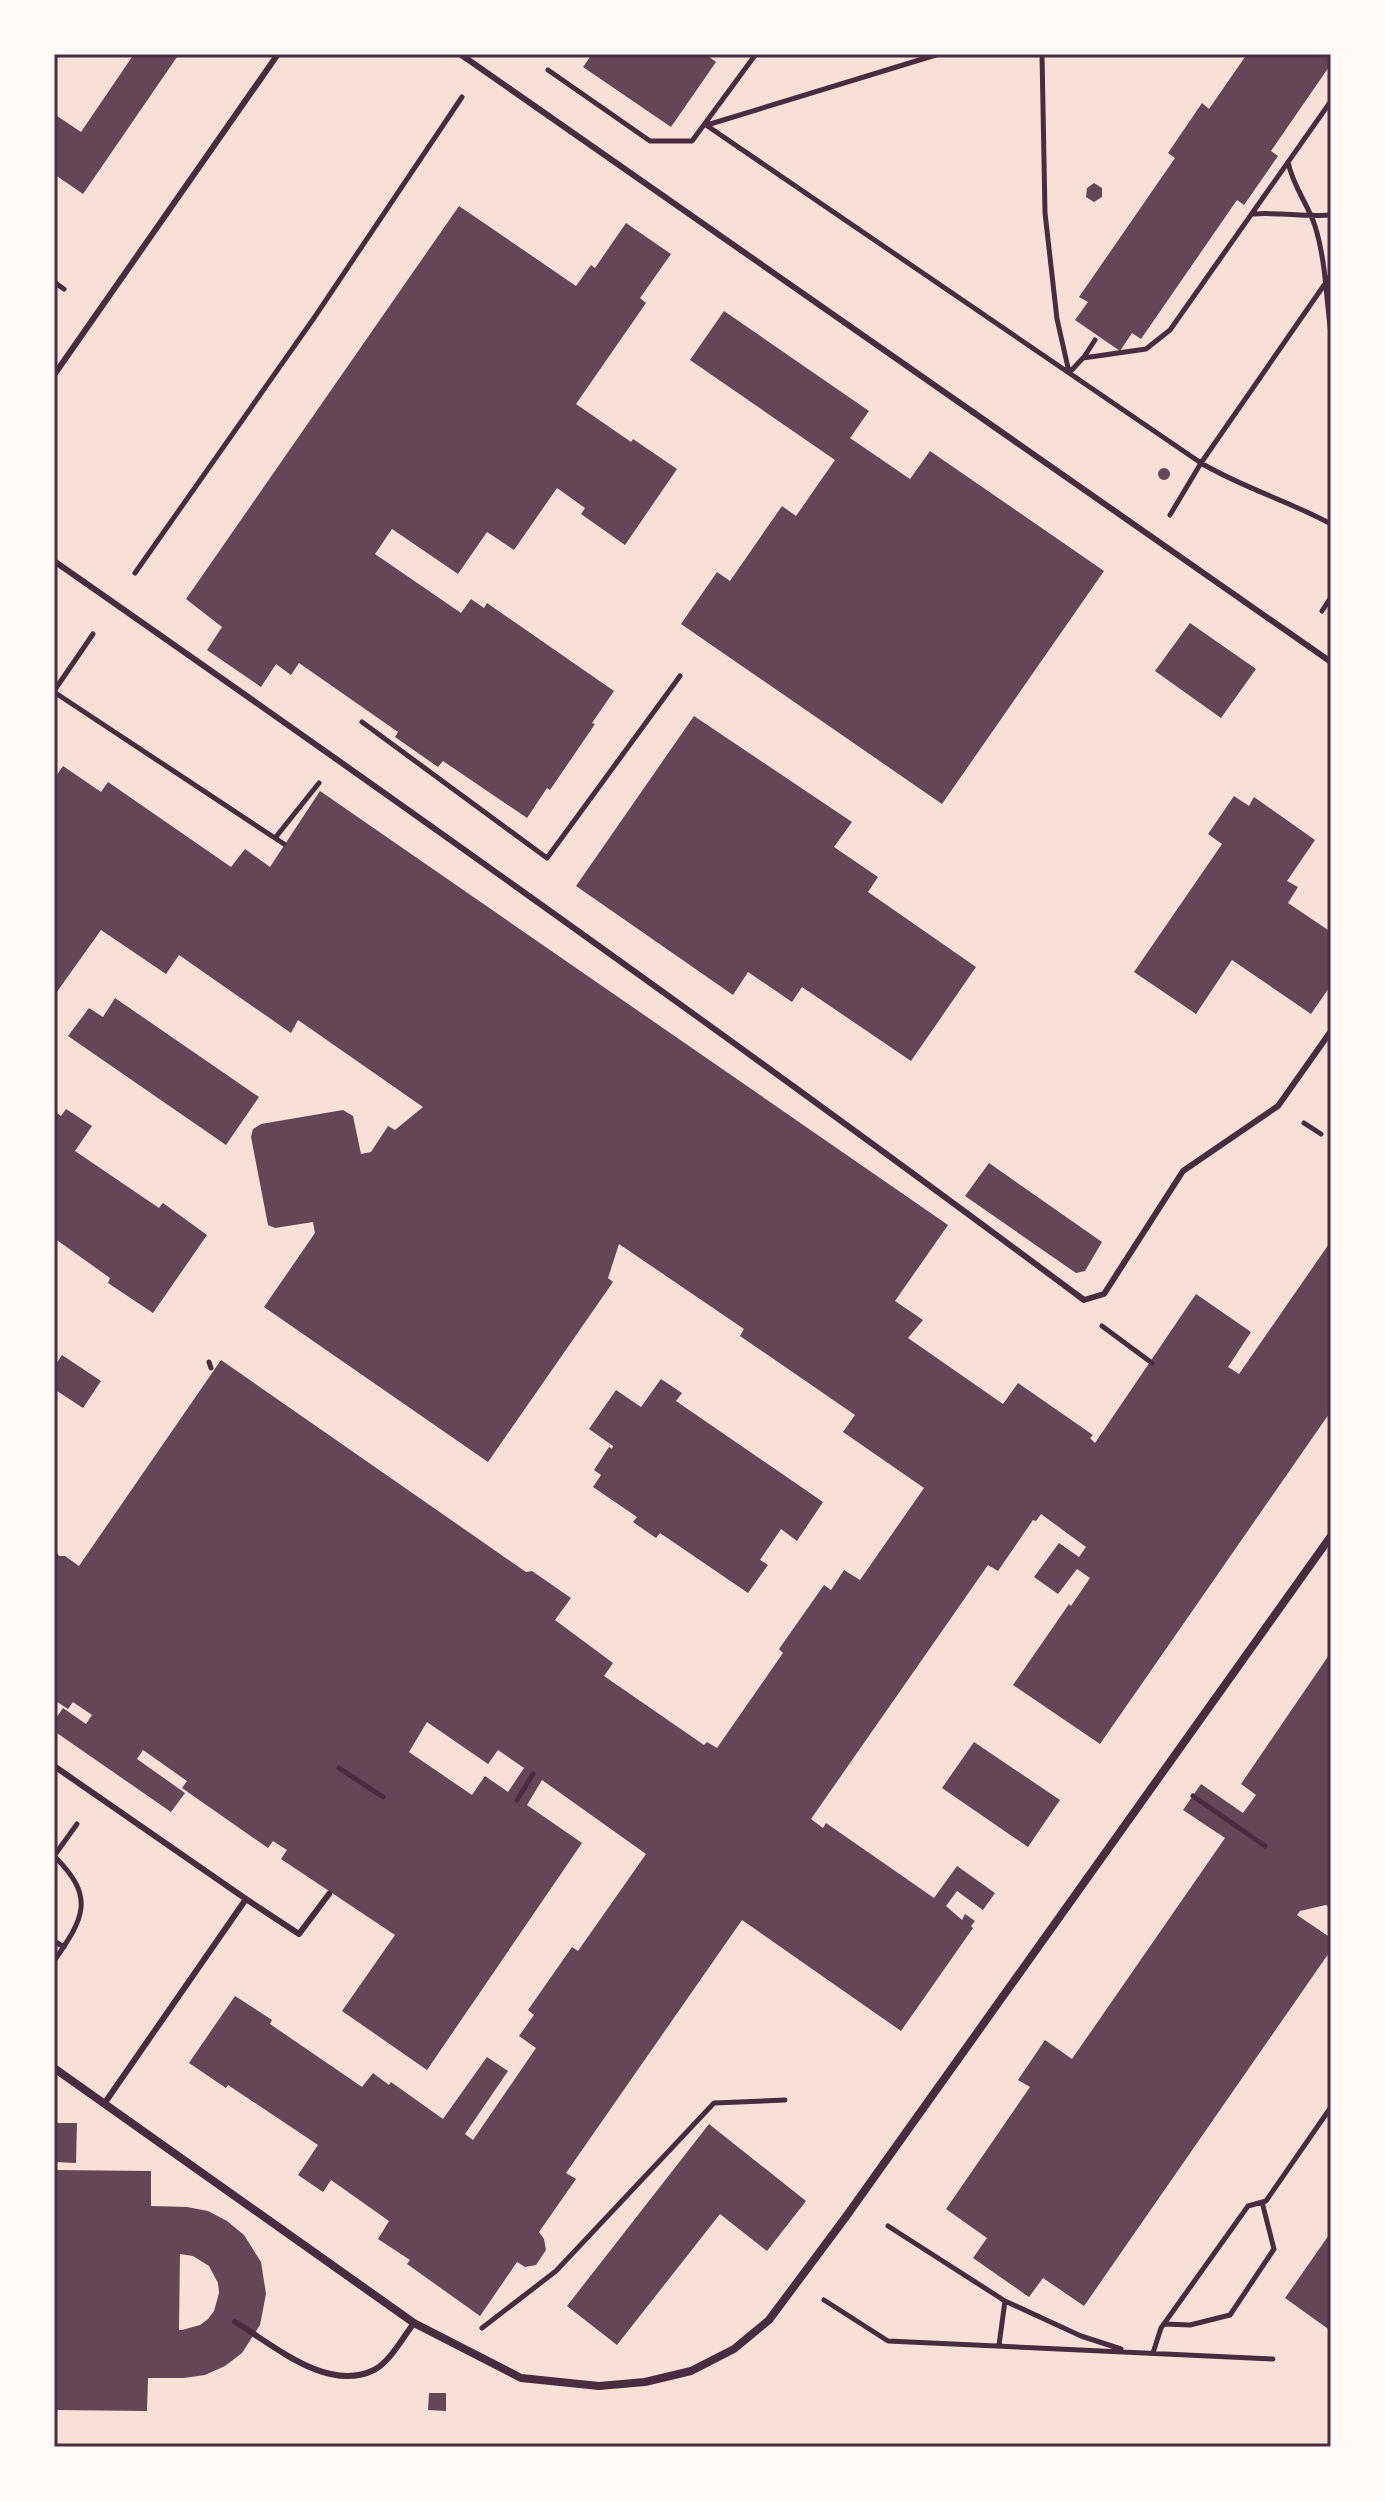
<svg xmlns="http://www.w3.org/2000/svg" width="1385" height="2501" font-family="Literata,serif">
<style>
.building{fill:#644757;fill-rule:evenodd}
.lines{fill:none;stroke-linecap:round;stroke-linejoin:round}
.path{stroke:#4a2c40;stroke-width:5}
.service{stroke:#4a2c40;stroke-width:6}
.minor{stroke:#4a2c40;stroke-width:8}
.neatline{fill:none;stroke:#4a2c40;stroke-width:3}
</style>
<rect width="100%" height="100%" fill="#f7e1d7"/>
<path class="building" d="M 134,54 L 179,54 L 83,194 L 54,174 L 54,114 L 81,132 Z
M 592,54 L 709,54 L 708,56 L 716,62 L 671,127 L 583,67 Z
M 1247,54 L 1331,54 L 1331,64 L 1271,151 L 1278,156 L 1244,205 L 1237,200 L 1141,339 L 1132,333 L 1120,351 L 1075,320 L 1088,302 L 1079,297 L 1175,158 L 1168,153 L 1202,103 L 1209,109 Z
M 1094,183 L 1102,188 L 1102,197 L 1094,202 L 1086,197 L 1087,188 Z
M 459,206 L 576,286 L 591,265 L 595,268 L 626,223 L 671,254 L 640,298 L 646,303 L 576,404 L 631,442 L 633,439 L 677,469 L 625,545 L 581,514 L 585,508 L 557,488 L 514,550 L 487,532 L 458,574 L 392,529 L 375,554 L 461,613 L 471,599 L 484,608 L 487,603 L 614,691 L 592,723 L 595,724 L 550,790 L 547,788 L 527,818 L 443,761 L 438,767 L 395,737 L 398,732 L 299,663 L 291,675 L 276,664 L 261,687 L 207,650 L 222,627 L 186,599 Z
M 724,311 L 869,411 L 850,438 L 910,479 L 930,451 L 1104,571 L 942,804 L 681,624 L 717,572 L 730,581 L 782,506 L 796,516 L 835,460 L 690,360 Z
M1158 474a6 6 0 1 1 12 0a6 6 0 1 1-12 0Z
M 1190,623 L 1256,669 L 1221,718 L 1155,671 Z
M 694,716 L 852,822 L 834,847 L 878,877 L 868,892 L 976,967 L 911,1061 L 802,987 L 792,1002 L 748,972 L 733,995 L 576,886 Z
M 63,766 L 101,792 L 108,782 L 231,867 L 245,849 L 270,867 L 320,791 L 948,1225 L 895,1301 L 923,1320 L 908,1338 L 1003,1404 L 1018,1383 L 1093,1435 L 1090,1438 L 1095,1443 L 1196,1294 L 1251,1332 L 1228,1367 L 1239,1374 L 1331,1241 L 1331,1411 L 1100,1744 L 1013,1685 L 1069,1604 L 1071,1606 L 1090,1578 L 1077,1569 L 1058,1594 L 1034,1577 L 1059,1543 L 1079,1557 L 1086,1547 L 1041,1514 L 1036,1521 L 1033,1520 L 998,1571 L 988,1565 L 811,1819 L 823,1828 L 826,1823 L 934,1898 L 957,1866 L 995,1893 L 983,1910 L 957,1891 L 946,1906 L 962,1920 L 965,1914 L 975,1921 L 971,1926 L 973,1928 L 901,2031 L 742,1920 L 566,2173 L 576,2179 L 539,2232 L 544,2239 L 546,2250 L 536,2265 L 525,2267 L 517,2262 L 480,2316 L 407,2264 L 410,2260 L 378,2239 L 389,2221 L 331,2180 L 323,2192 L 298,2175 L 318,2145 L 228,2085 L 226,2088 L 189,2063 L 235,1996 L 272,2020 L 270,2024 L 362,2087 L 373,2073 L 389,2085 L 391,2082 L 443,2119 L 487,2057 L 508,2071 L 465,2134 L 473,2140 L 536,2048 L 519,2036 L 534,2015 L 528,2010 L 572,1947 L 578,1951 L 646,1854 L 542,1780 L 527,1805 L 582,1843 L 427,2070 L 342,2011 L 395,1935 L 281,1859 L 287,1850 L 273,1841 L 268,1848 L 182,1788 L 187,1781 L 143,1750 L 137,1759 L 185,1793 L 171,1812 L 54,1731 L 54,1721 L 63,1708 L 86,1724 L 92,1715 L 73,1702 L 68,1709 L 54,1700 L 54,1556 L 65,1556 L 79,1566 L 221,1360 L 526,1572 L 532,1571 L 571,1598 L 555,1620 L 613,1663 L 604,1676 L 704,1745 L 707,1742 L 717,1748 L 783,1653 L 779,1649 L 824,1585 L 831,1590 L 844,1570 L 860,1580 L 924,1488 L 843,1432 L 855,1415 L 740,1336 L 744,1329 L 619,1244 L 608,1278 L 613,1282 L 488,1462 L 264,1307 L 315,1233 L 313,1222 L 275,1228 L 268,1225 L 251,1137 L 253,1129 L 261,1124 L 343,1110 L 353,1116 L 361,1154 L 371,1152 L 388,1126 L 395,1130 L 423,1107 L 298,1020 L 291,1033 L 179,955 L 166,974 L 101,930 L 54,996 L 54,779 ZM 427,1722 L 488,1764 L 498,1750 L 524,1768 L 508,1792 L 485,1776 L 472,1795 L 409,1752 Z
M 1234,796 L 1249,806 L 1254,797 L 1315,840 L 1287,881 L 1298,887 L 1288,903 L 1331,932 L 1331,985 L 1311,1014 L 1232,960 L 1196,1014 L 1134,972 L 1222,844 L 1208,834 Z
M 115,998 L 259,1097 L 226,1145 L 68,1036 L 89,1008 L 103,1017 Z
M 66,1109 L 92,1126 L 75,1151 L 159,1208 L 163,1203 L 207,1235 L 153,1313 L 108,1283 L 110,1278 L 54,1238 L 54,1111 L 61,1116 Z
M 989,1163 L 1102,1242 L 1085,1271 L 1076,1273 L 965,1196 Z
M 62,1355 L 101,1381 L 83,1408 L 54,1389 L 54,1367 Z
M 661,1379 L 682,1393 L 676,1401 L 823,1502 L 797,1541 L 781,1529 L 760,1560 L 768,1565 L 748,1593 L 660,1533 L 656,1538 L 633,1522 L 637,1517 L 593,1487 L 601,1475 L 594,1470 L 609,1447 L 612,1449 L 613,1446 L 589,1429 L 616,1390 L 641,1407 Z
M 1331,1652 L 1331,1909 L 1326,1905 L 1300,1911 L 1297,1915 L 1331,1938 L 1331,1950 L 1084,2306 L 1043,2278 L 1029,2297 L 973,2258 L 987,2238 L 946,2209 L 1030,2087 L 1018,2080 L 1045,2040 L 1072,2059 L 1225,1838 L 1183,1810 L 1201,1784 L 1243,1813 L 1256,1795 L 1241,1784 Z
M 974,1742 L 1060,1800 L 1028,1847 L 942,1788 Z
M 54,2123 L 77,2123 L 76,2163 L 54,2162 Z
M 709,2124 L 806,2201 L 767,2251 L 720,2214 L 617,2345 L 567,2306 Z
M 54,2170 L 151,2171 L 151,2206 L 187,2207 L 208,2211 L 227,2221 L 244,2235 L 261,2262 L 266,2294 L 260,2325 L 242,2353 L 225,2366 L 205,2375 L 184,2378 L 148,2378 L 147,2411 L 54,2410 ZM 180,2254 L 193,2256 L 209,2266 L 218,2283 L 219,2293 L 214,2311 L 208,2319 L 200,2325 L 182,2330 L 179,2330 Z
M 1331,2232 L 1331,2331 L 1285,2298 Z
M 429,2393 L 446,2393 L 446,2411 L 428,2410 Z"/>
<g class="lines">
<path class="path" d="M 1042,54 L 1045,213 L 1057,319 L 1069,372
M 548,70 L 650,141 L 692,141 L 756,54
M 706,125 L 1201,463 C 1243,488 1289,501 1331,524
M 707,125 L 939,54
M 1288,162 C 1293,187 1308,204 1315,226 C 1326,261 1326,298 1331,334
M 1253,214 C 1279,212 1305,217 1331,215
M 54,282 L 64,289
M 1084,357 L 1095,340
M 1069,373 L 1083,358 L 1146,349 L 1170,330 L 1331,101
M 1170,515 L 1201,463 L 1331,275
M 135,573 L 314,318 L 462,97
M 1322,611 L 1331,597
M 54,691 L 93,634
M 54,692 L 284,844
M 362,722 L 547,858 L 680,676
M 275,838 L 319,783
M 1304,1123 L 1321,1134
M 1102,1326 L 1152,1363
M 209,1362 L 211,1368
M 54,1553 L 56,1556
M 339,1768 L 383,1797
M 1193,1796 L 1265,1846
M 517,1800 L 533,1774
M 54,1941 L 64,1947
M 54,1961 C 84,1918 96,1897 54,1856 L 77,1824
M 888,2226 L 1005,2301 L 999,2345
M 824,2300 L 888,2341 L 1273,2359
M 1005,2301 L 1081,2336 L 1121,2349
M 1164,2324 L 1190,2325 L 1230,2315 L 1274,2249 L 1262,2202
M 482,2328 L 556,2271 L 714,2103 L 785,2100
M 1153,2353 L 1161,2328 L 1248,2206 L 1266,2201 L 1331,2107"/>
<path class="service" d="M 460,54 L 1331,662
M 54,375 L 278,54
M 54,561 C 401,803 746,1048 1084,1300 L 1104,1294 L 1183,1171 L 1278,1106 L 1331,1031
M 54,1766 L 246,1899 L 104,2104
M 246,1899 L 299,1934 L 329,1894
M 235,2322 C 274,2345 327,2393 374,2370 C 390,2362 403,2337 414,2323"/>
<path class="minor" d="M 54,2068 L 414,2323 L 521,2378 L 599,2386 L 645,2382 L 691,2371 L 734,2349 L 769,2320 L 845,2218 L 1331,1536"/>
</g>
<rect width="1385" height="2501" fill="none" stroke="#fffaf5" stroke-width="112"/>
<rect x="56" y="56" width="1273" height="2389" class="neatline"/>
</svg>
